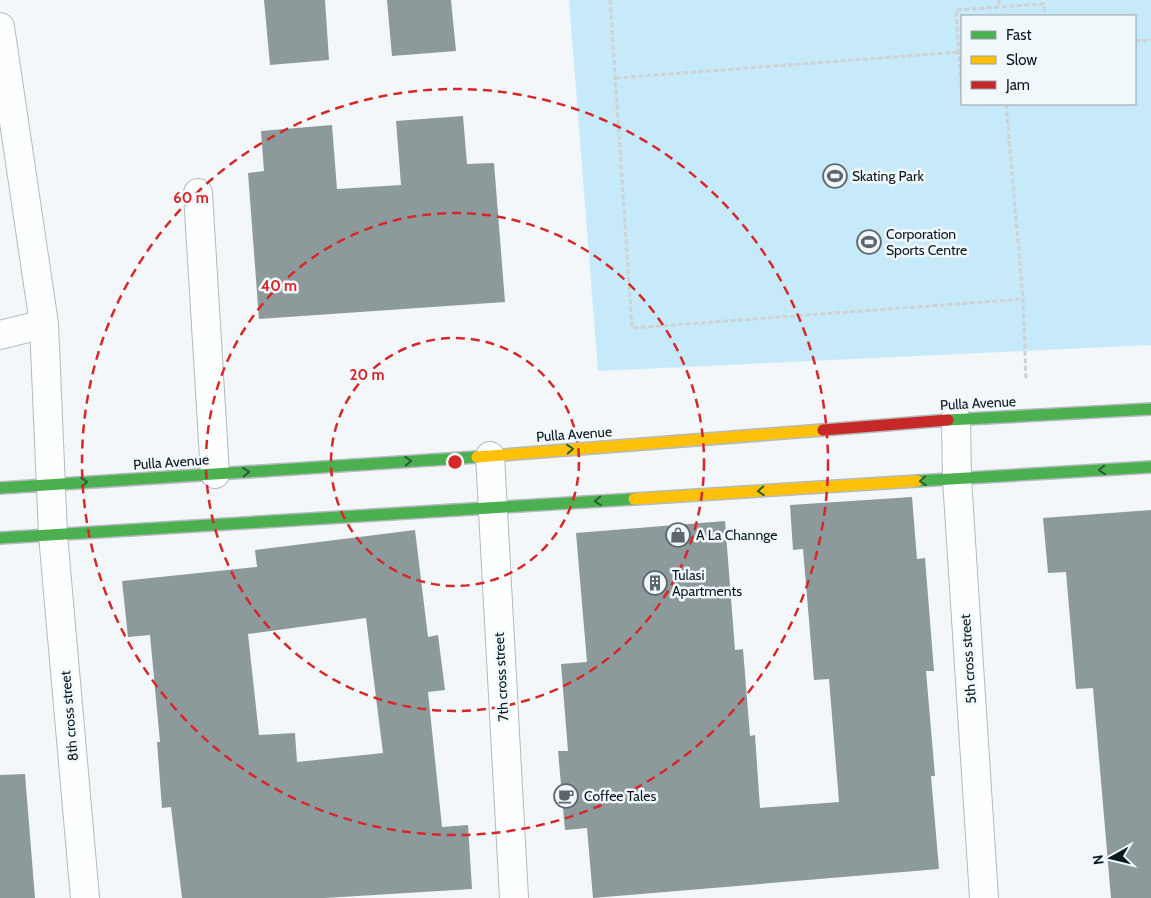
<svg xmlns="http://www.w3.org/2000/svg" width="1151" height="898" font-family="Cabin,sans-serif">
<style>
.green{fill:#c6eafa;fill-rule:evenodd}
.building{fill:#8d9a9c;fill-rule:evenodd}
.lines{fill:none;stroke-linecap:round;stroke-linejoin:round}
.street-casing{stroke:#b3bbbf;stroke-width:30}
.fast-casing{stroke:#b3bbbf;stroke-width:14}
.slow-casing{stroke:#b3bbbf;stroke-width:14}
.jam-casing{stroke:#b3bbbf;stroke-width:14}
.path{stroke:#cfd2d3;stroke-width:3;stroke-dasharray:5 2.5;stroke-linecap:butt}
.street{stroke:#fdfefe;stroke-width:28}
.fast{stroke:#4caf50;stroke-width:11}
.slow{stroke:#ffc107;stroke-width:11}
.jam{stroke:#c62828;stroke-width:11}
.oneway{stroke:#285c35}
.ring{fill:none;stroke:#d62828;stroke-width:2.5;stroke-dasharray:9 6}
.labels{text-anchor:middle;stroke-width:5;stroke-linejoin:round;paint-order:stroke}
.poi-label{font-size:14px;fill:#0a191f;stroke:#f1f8fc;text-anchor:start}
.street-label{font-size:14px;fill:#0a191f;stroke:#f1f8fc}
.centre{fill:#d62828;stroke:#f1f8fc;stroke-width:2.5}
.ring-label{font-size:15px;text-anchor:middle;font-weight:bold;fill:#d62828;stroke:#f1f8fc;stroke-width:5;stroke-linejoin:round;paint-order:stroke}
</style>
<rect width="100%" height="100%" fill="#f4f7f9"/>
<path class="green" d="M 569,0 L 1151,0 L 1151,345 L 598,371 ZM 962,16 L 1135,16 L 1135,104 L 962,104 Z"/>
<path class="building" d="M 264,0 L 325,0 L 329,60 L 270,65 Z
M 387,0 L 451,0 L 456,51 L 392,56 Z
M 463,116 L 467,164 L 494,163 L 505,302 L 259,319 L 248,173 L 264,171 L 261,131 L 332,125 L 337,189 L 401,185 L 396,121 Z
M 912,497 L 917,559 L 925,558 L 934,671 L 926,671 L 935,776 L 931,776 L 939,869 L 593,898 L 587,828 L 565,830 L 558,751 L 568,751 L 561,664 L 587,662 L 576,533 L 725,521 L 735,650 L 743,649 L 750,736 L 755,735 L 760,808 L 839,802 L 829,679 L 814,680 L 803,549 L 793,550 L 790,505 Z
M 1151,510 L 1151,898 L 1111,898 L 1093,688 L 1076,689 L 1066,572 L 1048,573 L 1043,518 Z
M 415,530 L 428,637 L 438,635 L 445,690 L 428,692 L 442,827 L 468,825 L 472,889 L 325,898 L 182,898 L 171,807 L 162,808 L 157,742 L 160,742 L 150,635 L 128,637 L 122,581 L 257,567 L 255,550 ZM 366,618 L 383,753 L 297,762 L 295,733 L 259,735 L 248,634 Z
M 25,774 L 35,898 L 0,898 L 0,775 Z"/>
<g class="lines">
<g class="street-casing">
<path id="street" d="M 0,27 L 44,324 L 53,535 L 85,898
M 198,193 L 215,474
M 0,335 L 44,324
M 956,419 L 957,479 L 984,898
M 490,456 L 514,898"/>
</g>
<g class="fast-casing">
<path id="fast" d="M 948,420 L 1151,409
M 917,481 L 1151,467
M 0,488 L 477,457
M 0,538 L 634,499"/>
</g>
<g class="slow-casing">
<path id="slow" d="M 477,457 L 823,430
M 634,499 L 917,481"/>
</g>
<g class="jam-casing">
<path id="jam" d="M 823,430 L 948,420"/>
</g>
<path class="path" d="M 610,0 L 632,328 L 1023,299
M 999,0 L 999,7
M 1135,41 L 1151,40
M 616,78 L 959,52
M 962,99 L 956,10 L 1044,4 L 1045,16
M 1006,104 L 1023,299 L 1026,380"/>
<use href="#street" class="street"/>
<use href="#fast" class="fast"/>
<use href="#slow" class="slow"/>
<use href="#jam" class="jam"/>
</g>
<defs><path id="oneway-chevron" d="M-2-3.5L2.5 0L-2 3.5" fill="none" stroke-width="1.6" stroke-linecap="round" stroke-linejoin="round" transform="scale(1.25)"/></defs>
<g class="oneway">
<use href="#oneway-chevron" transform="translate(570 449) rotate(-4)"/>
<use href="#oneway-chevron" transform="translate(408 461) rotate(-4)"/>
<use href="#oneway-chevron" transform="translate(1102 470) rotate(176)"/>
<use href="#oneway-chevron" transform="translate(246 472) rotate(-4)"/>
<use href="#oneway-chevron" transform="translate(923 481) rotate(176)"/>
<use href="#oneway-chevron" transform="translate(84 482) rotate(-4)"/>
<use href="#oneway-chevron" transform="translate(761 491) rotate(176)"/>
<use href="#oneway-chevron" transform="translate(598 501) rotate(176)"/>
</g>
<g class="ring">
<circle cx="455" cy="462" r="124"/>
<circle cx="455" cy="462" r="249"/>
<circle cx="455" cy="462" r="373"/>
</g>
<defs>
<g id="stadium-ring" transform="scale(1.25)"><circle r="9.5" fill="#f1f8fc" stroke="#5c676b" stroke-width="1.5"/><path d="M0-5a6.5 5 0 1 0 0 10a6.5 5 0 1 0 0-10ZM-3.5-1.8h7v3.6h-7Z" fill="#5c676b"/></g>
<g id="shop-ring" transform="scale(1.25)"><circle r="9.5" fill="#f1f8fc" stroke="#5c676b" stroke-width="1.5"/><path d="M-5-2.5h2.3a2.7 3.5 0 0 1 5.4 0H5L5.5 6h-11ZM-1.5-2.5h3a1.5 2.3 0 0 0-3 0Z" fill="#5c676b"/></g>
<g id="building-ring" transform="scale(1.25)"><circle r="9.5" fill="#f1f8fc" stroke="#5c676b" stroke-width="1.5"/><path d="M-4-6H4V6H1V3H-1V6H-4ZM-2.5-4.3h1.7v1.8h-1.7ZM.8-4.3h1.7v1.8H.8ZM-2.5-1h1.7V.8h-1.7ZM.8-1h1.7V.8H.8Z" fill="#5c676b"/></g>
<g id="cafe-ring" transform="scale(1.25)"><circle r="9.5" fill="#f1f8fc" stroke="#5c676b" stroke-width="1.5"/><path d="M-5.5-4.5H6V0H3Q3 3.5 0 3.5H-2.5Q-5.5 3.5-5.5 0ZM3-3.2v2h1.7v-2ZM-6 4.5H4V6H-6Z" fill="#5c676b"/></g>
</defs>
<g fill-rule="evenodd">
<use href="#stadium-ring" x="835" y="176"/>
<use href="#stadium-ring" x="869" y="242"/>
<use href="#shop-ring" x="678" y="535"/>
<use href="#building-ring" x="655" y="583"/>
<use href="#cafe-ring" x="566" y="796"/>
</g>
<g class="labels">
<g class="poi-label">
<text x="852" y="181">Skating Park</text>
<text x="886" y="239">Corporation<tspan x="886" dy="16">Sports Centre</tspan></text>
<text x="696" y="540">A La Channge</text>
<text x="672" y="580">Tulasi<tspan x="672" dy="16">Apartments</tspan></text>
<text x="584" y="801">Coffee Tales</text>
</g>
<g class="street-label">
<text transform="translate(978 403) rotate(-3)" y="5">Pulla Avenue</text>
<text transform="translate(574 434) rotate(-4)" y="5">Pulla Avenue</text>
<text transform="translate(171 462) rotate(-4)" y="5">Pulla Avenue</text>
<text transform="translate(968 659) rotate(-94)" y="5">5th cross street</text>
<text transform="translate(501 677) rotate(-93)" y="5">7th cross street</text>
<text transform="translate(69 716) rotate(-95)" y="5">8th cross street</text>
</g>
</g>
<circle cx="455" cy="462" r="8" class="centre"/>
<g class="ring-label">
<text x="191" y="203">60 m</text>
<text x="279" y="291">40 m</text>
<text x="367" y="380">20 m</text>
</g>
<rect x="961" y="15" width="175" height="90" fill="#f1f8fc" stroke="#959fa4"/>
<rect x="971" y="31" width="25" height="8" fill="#4caf50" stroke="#959fa4"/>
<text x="1006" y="40" font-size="15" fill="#0a191f">Fast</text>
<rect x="971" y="56" width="25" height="8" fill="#ffc107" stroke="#959fa4"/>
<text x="1006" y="65" font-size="15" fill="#0a191f">Slow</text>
<rect x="971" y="81" width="25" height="8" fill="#c62828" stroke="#959fa4"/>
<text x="1006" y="90" font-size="15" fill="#0a191f">Jam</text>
<g transform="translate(1111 858) rotate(262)" stroke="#f1f8fc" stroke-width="4" paint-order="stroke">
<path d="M0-4L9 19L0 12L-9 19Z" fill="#0a191f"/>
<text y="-8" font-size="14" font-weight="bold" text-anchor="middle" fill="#0a191f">N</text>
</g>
</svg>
